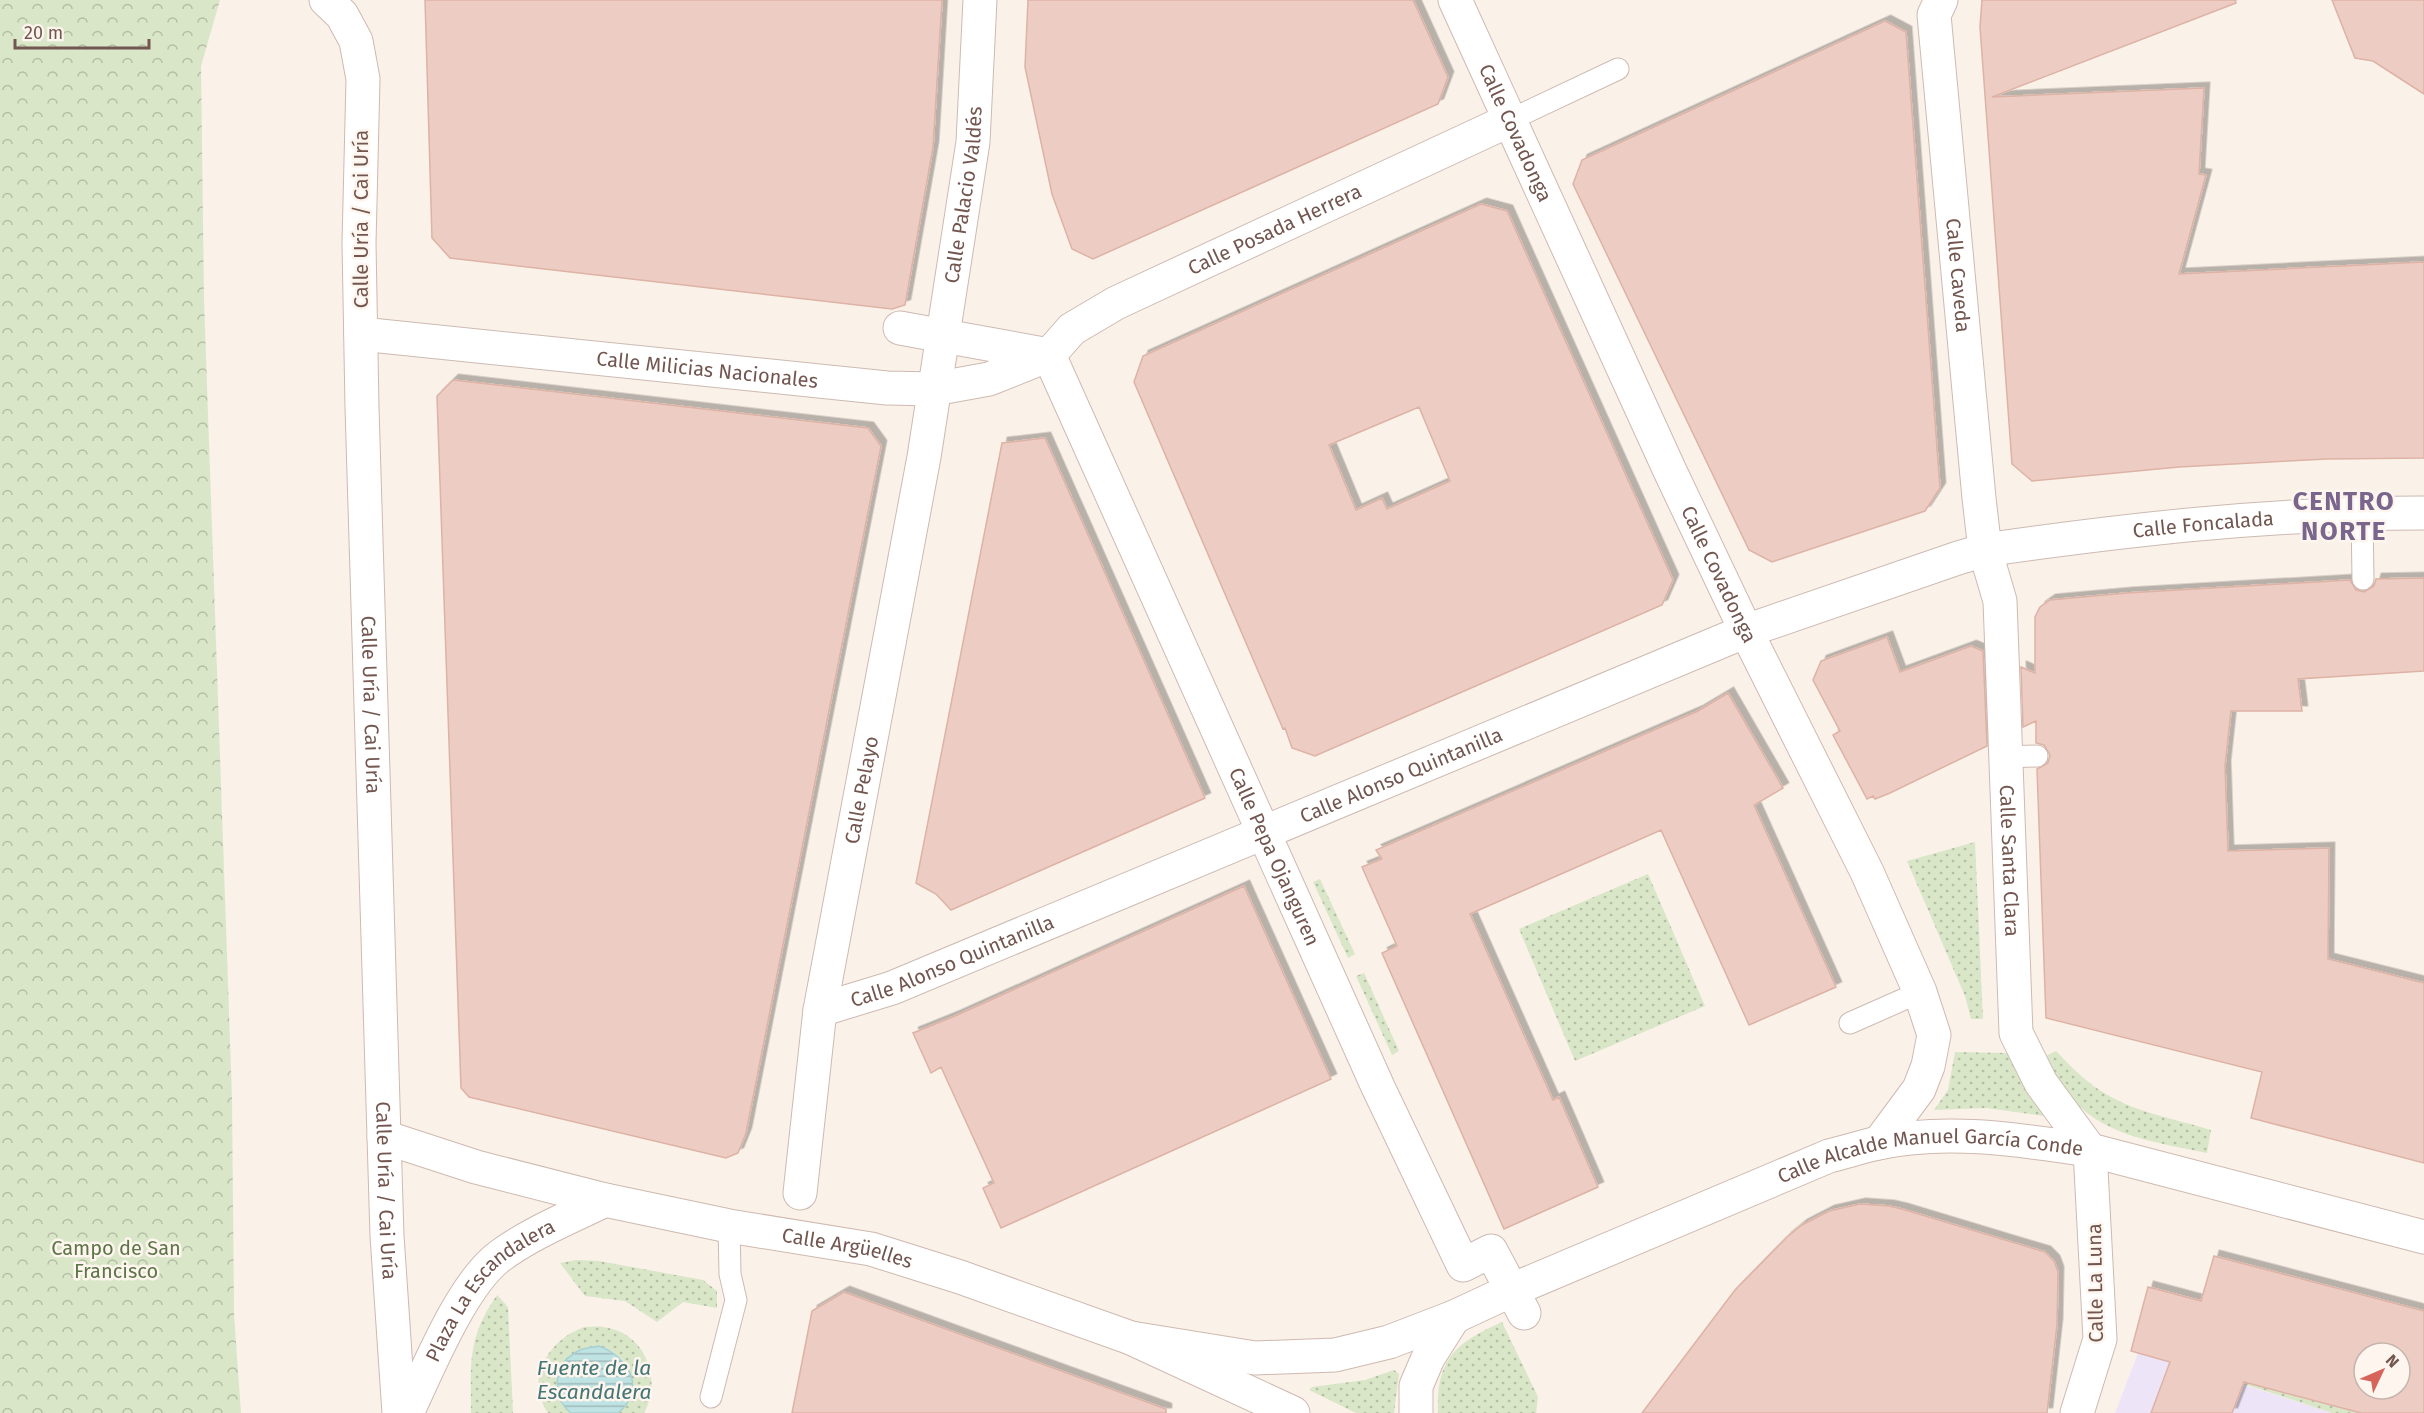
<svg xmlns="http://www.w3.org/2000/svg" width="2424" height="1413" font-family="'Fira Sans',sans-serif">
<style>
.education{fill:#ede5f7}
.grass{fill:url(#grass-dots)}
.forest{fill:url(#forest-crowns)}
.water{fill:url(#water-rules);stroke:#a6d2d3;stroke-width:1.5}
.building{fill:#edcdc3;stroke:#deb2a5;stroke-width:1.5;fill-rule:evenodd;filter:url(#shadow)}
.lines{fill:none;stroke-linecap:round;stroke-linejoin:round}
.lane-casing{stroke:#cdbab2;stroke-width:23}
.street-casing{stroke:#cdbab2;stroke-width:35}
.secondary-casing{stroke:#cfb9b0;stroke-width:35}
.lane{stroke:#fff;stroke-width:21}
.street{stroke:#fff;stroke-width:33}
.secondary{stroke:#fff;stroke-width:33}
.labels{text-anchor:middle;stroke-width:5;stroke-linejoin:round;paint-order:stroke}
.street-label{font-size:20px;fill:#72564f;stroke:#fdf5ee}
.park-label{font-size:20px;fill:#5d7648;stroke:#fdf5ee}
.water-label{font-size:21px;font-style:italic;fill:#447576;stroke:#fdf5ee}
.district-label{font-size:26px;font-weight:bold;letter-spacing:1.5px;fill:#7a668d;stroke:#fdf5ee}
</style>
<defs>
<pattern id="grass-dots" width="8" height="8" patternUnits="userSpaceOnUse" patternTransform="scale(1.5)"><rect width="8" height="8" fill="#d9e7c8"/><path d="M2 2h.1M6 6h.1" fill="none" stroke="#b4bea5" stroke-width="1.8" stroke-linecap="round"/></pattern>
<pattern id="forest-crowns" width="20" height="18" patternUnits="userSpaceOnUse" patternTransform="scale(1.5)"><rect width="20" height="18" fill="#d9e7c8"/><path d="M2 6a3 3 0 1 1 6 0M12 15a3 3 0 1 1 6 0" fill="none" stroke="#b4bea5"/></pattern>
<pattern id="water-rules" width="6" height="5" patternUnits="userSpaceOnUse" patternTransform="scale(1.5)"><rect width="6" height="5" fill="#bfe2e2"/><path d="M0 2.5h6" fill="none" stroke="#a0baba"/></pattern>
<filter id="shadow"><feDropShadow dx="5.5" dy="-5.5" stdDeviation="0" flood-color="#0004"/></filter>
</defs>
<rect width="100%" height="100%" fill="#faf1e8"/>
<path class="education" d="M 2138,1353 L 2170,1361 L 2332,1413 L 2115,1413 Z"/>
<path class="grass" d="M 1975,842 L 1983,1019 L 1971,1019 L 1965,996 L 1907,861 Z
M 1648,874 L 1705,1006 L 1575,1061 L 1519,929 Z
M 1320,879 L 1355,954 L 1348,958 L 1313,882 Z
M 1364,973 L 1399,1051 L 1392,1055 L 1356,976 Z
M 2056,1051 C 2070,1066 2084,1080 2101,1091 C 2133,1112 2175,1119 2211,1130 L 2207,1153 C 2162,1143 2109,1138 2075,1102 C 2063,1089 2053,1073 2042,1058 Z
M 1955,1052 L 2008,1053 L 2027,1088 L 2048,1112 L 2044,1116 L 1986,1108 L 1934,1110 L 1948,1090 Z
M 576,1260 L 599,1261 L 703,1280 L 717,1291 L 717,1308 L 683,1302 L 657,1322 L 625,1301 L 585,1296 L 560,1263 Z
M 497,1295 L 508,1307 L 513,1413 L 471,1413 C 471,1363 467,1338 497,1295 Z
M 1502,1322 L 1538,1397 L 1536,1413 L 1438,1413 C 1436,1359 1455,1343 1502,1322 Z
M 584,1327 C 590,1327 597,1326 603,1327 C 645,1332 663,1379 644,1413 L 618,1413 L 621,1410 L 623,1360 L 613,1352 L 599,1346 L 568,1411 L 571,1413 L 548,1413 C 524,1378 549,1340 584,1327 Z
M 1394,1370 L 1399,1374 L 1394,1413 L 1356,1413 L 1309,1390 L 1312,1387 L 1365,1380 Z
M 2246,1383 L 2361,1413 L 2332,1413 L 2244,1384 Z"/>
<path class="forest" d="M 0,0 L 220,0 L 201,66 L 204,300 L 232,1098 L 234,1314 L 241,1413 L 0,1413 Z"/>
<path class="water" d="M 599,1346 C 629,1357 647,1389 618,1413 L 571,1413 C 553,1399 552,1368 572,1355 C 580,1348 588,1348 599,1346 Z"/>
<path class="building" d="M 425,0 L 942,0 L 933,147 L 905,305 L 892,309 L 450,258 L 432,238 Z
M 1028,0 L 1413,0 L 1448,77 L 1438,104 L 1093,259 L 1072,249 L 1052,194 L 1025,67 Z
M 1982,0 L 2235,0 L 2236,3 L 1992,97 L 2204,88 L 2199,174 L 2206,175 L 2179,274 L 2424,262 L 2424,458 L 2326,459 L 2179,467 L 2032,481 L 2012,464 L 1980,27 Z
M 2332,0 L 2424,0 L 2424,94 L 2373,61 L 2355,58 Z
M 1885,21 L 1906,32 L 1940,488 L 1925,511 L 1772,562 L 1749,550 L 1573,184 L 1582,160 Z
M 1481,204 L 1507,211 L 1673,580 L 1662,605 L 1315,756 L 1292,748 L 1285,728 L 1283,729 L 1134,382 L 1143,356 ZM 1419,407 L 1450,481 L 1387,509 L 1382,498 L 1356,510 L 1329,445 Z
M 453,380 L 868,428 L 881,446 L 746,1133 L 738,1153 L 726,1158 L 469,1097 L 461,1088 L 437,396 Z
M 1045,438 L 1205,798 L 951,910 L 936,894 L 916,883 L 1002,443 Z
M 2424,578 L 2424,671 L 2298,679 L 2302,711 L 2231,711 L 2225,766 L 2228,851 L 2329,848 L 2328,959 L 2424,983 L 2424,1163 L 2251,1118 L 2262,1072 L 2046,1018 L 2037,769 L 2048,763 L 2050,755 L 2044,745 L 2036,743 L 2036,721 L 2023,727 L 2021,667 L 2035,673 L 2035,617 L 2040,607 L 2050,600 L 2127,593 L 2350,580 L 2356,590 L 2364,592 L 2374,586 L 2376,579 Z
M 1887,637 L 1900,672 L 1971,646 L 1983,651 L 1987,746 L 1890,793 L 1875,799 L 1873,796 L 1867,799 L 1833,735 L 1840,731 L 1813,680 L 1821,661 Z
M 1728,693 L 1783,788 L 1754,805 L 1836,987 L 1749,1025 L 1661,830 L 1470,914 L 1553,1100 L 1559,1097 L 1598,1187 L 1504,1229 L 1382,953 L 1397,946 L 1362,867 L 1382,859 L 1376,850 L 1698,711 Z
M 1244,886 L 1331,1079 L 1001,1228 L 983,1188 L 994,1183 L 941,1067 L 931,1073 L 913,1033 L 955,1016 Z
M 1860,1204 L 1889,1206 L 1902,1209 L 2045,1252 L 2054,1261 L 2058,1272 L 2057,1324 L 2047,1413 L 1642,1413 L 1735,1290 L 1787,1237 L 1802,1225 L 1829,1211 Z
M 2214,1256 L 2424,1311 L 2424,1413 L 2361,1413 L 2244,1382 L 2232,1413 L 2151,1413 L 2170,1362 L 2131,1351 L 2148,1287 L 2201,1301 ZM 2364,1353 L 2400,1353 L 2400,1389 L 2364,1389 Z
M 844,1292 L 1166,1409 L 1166,1413 L 792,1413 L 812,1311 Z"/>
<g class="lines">
<g class="lane-casing">
<path id="lane" d="M 1510,120 L 1618,69
M 2362,513 L 2363,579
M 2005,757 L 2037,756
M 1850,1023 L 1920,992
M 711,1397 L 736,1300 L 730,1274 L 729,1226"/>
</g>
<g class="street-casing">
<g id="street">
<path id="s1" d="M 1941,0 L 1934,15 L 1979,498 L 1985,550 L 2000,601 L 2016,1033 L 2041,1083 L 2090,1150 L 2100,1339 L 2077,1413"/>
<path d="M 900,328 L 1049,355"/>
<path id="s2" d="M 361,334 L 887,388 L 934,389 L 989,379 L 1049,355 L 1072,329 L 1116,303 L 1510,120"/>
<path id="s3" d="M 1049,355 L 1378,1087 L 1463,1265 L 1491,1251 L 1524,1313"/>
<path id="s4" d="M 820,1010 L 892,988 L 1746,631 L 1958,558 L 1985,550 C 2131,529 2276,513 2424,513"/>
<path id="s5" d="M 800,1193 L 820,1010 L 924,457 L 973,142 L 980,0"/>
<path id="s6" d="M 407,1413 C 428,1369 462,1284 500,1256 C 531,1233 571,1217 605,1200"/>
</g>
</g>
<g class="secondary-casing">
<g id="secondary">
<path id="s7" d="M 326,0 L 342,15 L 356,41 L 363,79 L 359,243 L 362,407 L 387,1236 L 399,1413"/>
<path id="s8" d="M 1455,0 L 1670,471 L 1746,631 L 1867,872 L 1920,992 L 1934,1035 L 1928,1066 L 1919,1089 L 1879,1143"/>
<path id="s9" d="M 384,1137 L 476,1167 L 605,1200 L 729,1226 L 871,1249 L 960,1277 L 1131,1338 L 1293,1413"/>
<path id="s10" d="M 1131,1338 L 1255,1358 L 1335,1355 L 1389,1342 L 1454,1317 L 1512,1290 L 1829,1156 C 1845,1152 1861,1147 1878,1143 C 1947,1128 2021,1140 2090,1150 L 2424,1237"/>
<path d="M 1416,1413 L 1416,1386 L 1428,1358 L 1454,1317"/>
</g>
</g>
<use href="#lane" class="lane"/>
<use href="#street" class="street"/>
<use href="#secondary" class="secondary"/>
</g>
<g class="labels">
<g class="street-label">
<text dy="7" stroke="none"><textPath href="#s8" startOffset="146">Calle Covadonga</textPath></text>
<text dy="7" stroke="none"><textPath href="#s5" startOffset="1012">Calle Palacio Valdés</textPath></text>
<text transform="translate(361 219) rotate(-90)" y="7">Calle Uría / Cai Uría</text>
<text dy="7" stroke="none"><textPath href="#s2" startOffset="957">Calle Posada Herrera</textPath></text>
<text dy="7" stroke="none"><textPath href="#s1" startOffset="278">Calle Caveda</textPath></text>
<text dy="7" stroke="none"><textPath href="#s2" startOffset="348">Calle Milicias Nacionales</textPath></text>
<text dy="7" stroke="none"><textPath href="#s4" startOffset="1473">Calle Foncalada</textPath></text>
<text dy="7" stroke="none"><textPath href="#s8" startOffset="632">Calle Covadonga</textPath></text>
<text dy="7" stroke="none"><textPath href="#s7" startOffset="716">Calle Uría / Cai Uría</textPath></text>
<text dy="7" stroke="none"><textPath href="#s4" startOffset="627">Calle Alonso Quintanilla</textPath></text>
<text dy="7" stroke="none"><textPath href="#s5" startOffset="408">Calle Pelayo</textPath></text>
<text dy="7" stroke="none"><textPath href="#s3" startOffset="550">Calle Pepa Ojanguren</textPath></text>
<text dy="7" stroke="none"><textPath href="#s1" startOffset="867">Calle Santa Clara</textPath></text>
<text dy="7" stroke="none"><textPath href="#s4" startOffset="141">Calle Alonso Quintanilla</textPath></text>
<text dy="7" stroke="none"><textPath href="#s10" startOffset="840">Calle Alcalde Manuel García Conde</textPath></text>
<text dy="7" stroke="none"><textPath href="#s7" startOffset="1202">Calle Uría / Cai Uría</textPath></text>
<text dy="7" stroke="none"><textPath href="#s9" startOffset="477">Calle Argüelles</textPath></text>
<text transform="translate(2095 1283) rotate(-91)" y="7">Calle La Luna</text>
<text dy="7" stroke="none"><textPath href="#s6" startOffset="152">Plaza La Escandalera</textPath></text>
</g>
<g class="park-label">
<text x="116" y="1255">Campo de San<tspan x="116" dy="23">Francisco</tspan></text>
</g>
<g class="water-label">
<text x="594" y="1375">Fuente de la<tspan x="594" dy="24">Escandalera</tspan></text>
</g>
<g class="district-label">
<text x="2344" y="510">CENTRO<tspan x="2344" dy="30">NORTE</tspan></text>
</g>
</g>
<g transform="translate(2382 1371) rotate(46)"><circle r="28" fill="#fdf5ee" stroke="#c5b5ae" stroke-width="1.5"/>
<path d="M0-4.5L10 22L0 15L-10 22Z" fill="#d7645b"/>
<text y="-9" font-size="16" font-weight="bold" text-anchor="middle" fill="#72564f">N</text>
</g>
<path d="M15 39v9h134v-9" fill="none" stroke="#72564f" stroke-width="3"/>
<text x="24" y="39" font-size="18" fill="#72564f" stroke="#fdf5ee" stroke-width="4.5" paint-order="stroke">20 m</text>
</svg>
